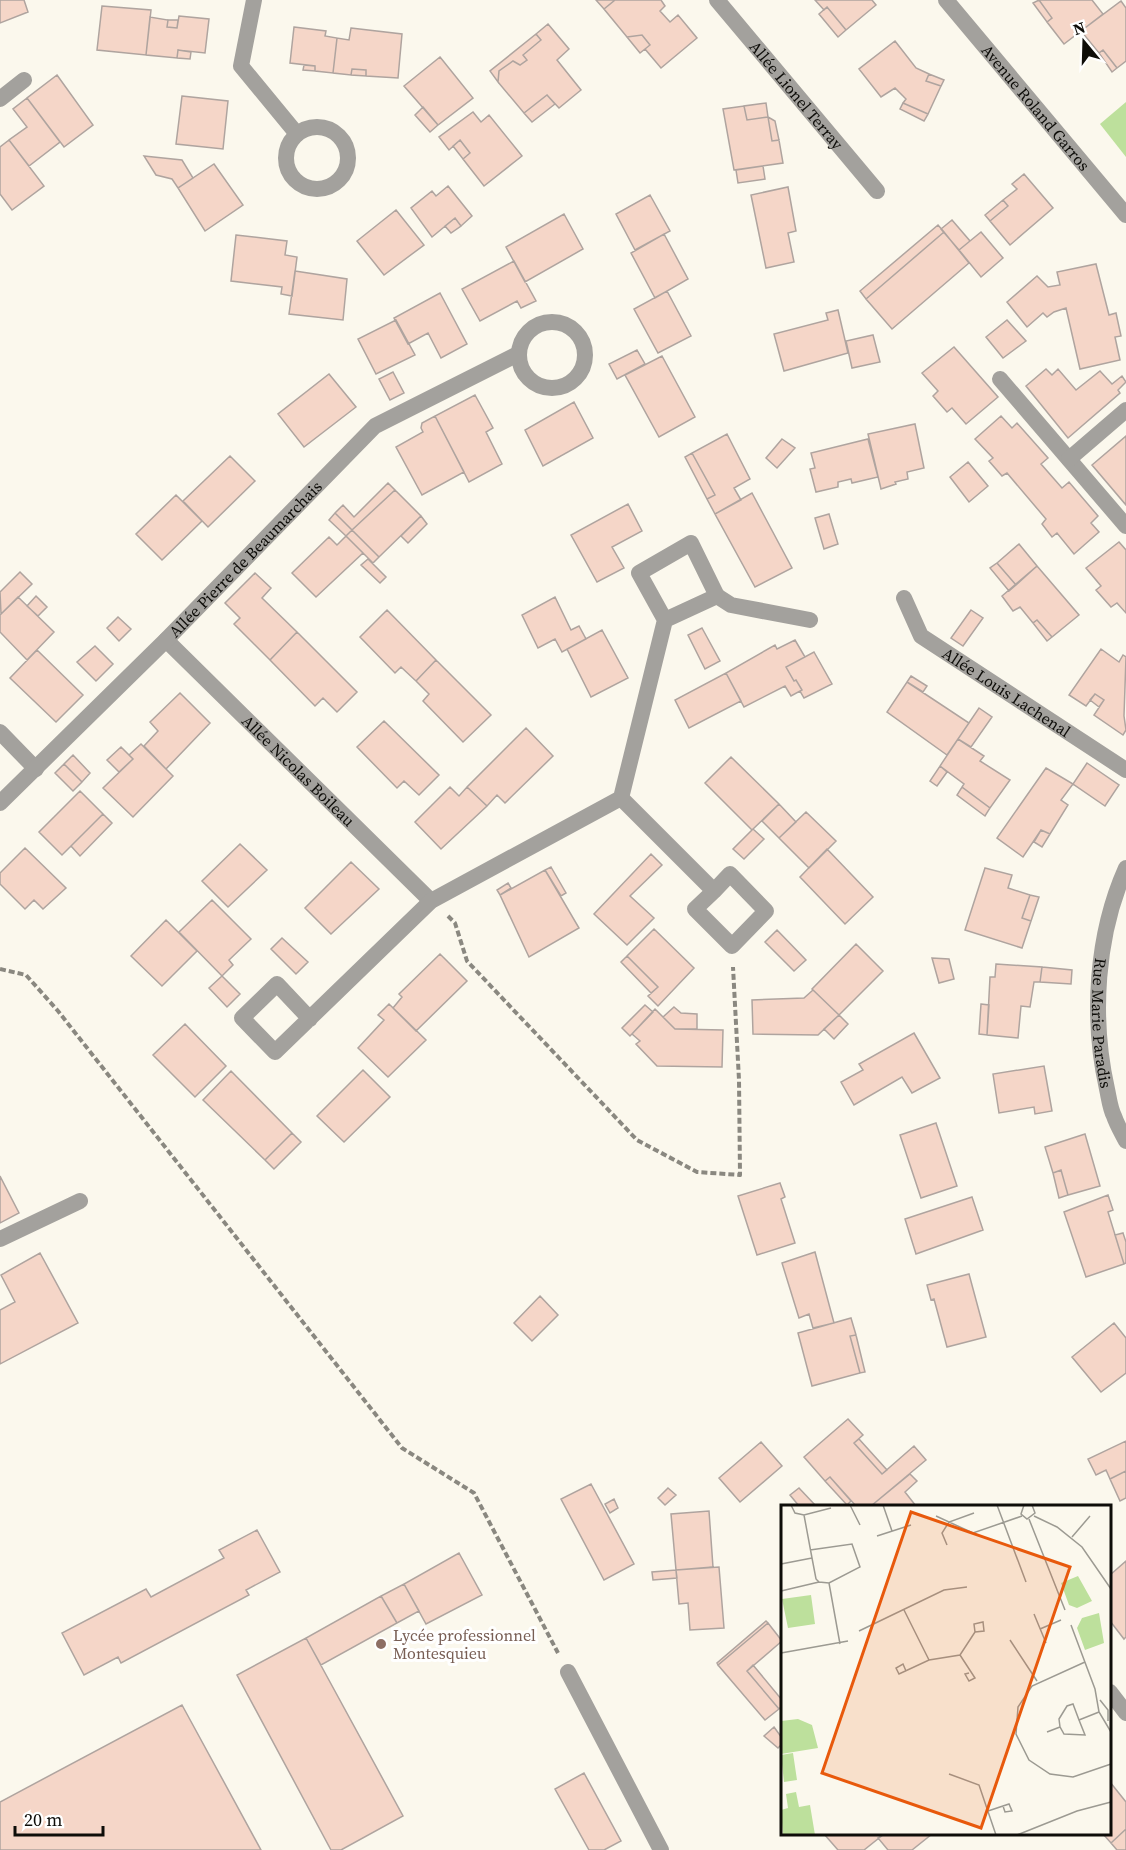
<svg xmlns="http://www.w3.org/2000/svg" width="1126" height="1850" font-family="'Source Serif 4',serif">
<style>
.green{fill:#bde09c}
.building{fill:#f5d6c8;stroke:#afa49f;stroke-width:1.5}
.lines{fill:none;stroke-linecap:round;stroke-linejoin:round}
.path{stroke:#8a8880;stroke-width:4;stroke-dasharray:6 3;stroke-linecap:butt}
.service{stroke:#a3a19d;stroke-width:16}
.minor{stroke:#a3a19d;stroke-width:16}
.education-dot{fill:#8d6e63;stroke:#fff;stroke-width:2}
.labels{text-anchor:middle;stroke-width:6;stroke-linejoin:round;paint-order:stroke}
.street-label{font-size:16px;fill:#0e0d09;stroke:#fff}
.education-label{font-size:16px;fill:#785e54;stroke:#fff;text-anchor:start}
.inset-road{fill:none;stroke:#9c9a92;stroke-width:1.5}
.view{fill:#e8590c;fill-opacity:0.15;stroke:#e8590c;stroke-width:3}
.inset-edge{fill:none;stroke:#0e0d09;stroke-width:3}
</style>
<rect width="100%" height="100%" fill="#fbf8ed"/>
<path class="green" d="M 1126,102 L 1126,157 L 1100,124 Z"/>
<path class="building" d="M 0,0 L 24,0 L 28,12 L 0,23 Z
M 596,0 L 615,0 L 604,9 Z
M 615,0 L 661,0 L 665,6 L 660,11 L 670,22 L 678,15 L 697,38 L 661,68 L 645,49 L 650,45 L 642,35 L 627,37 L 604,9 Z
M 815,0 L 872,0 L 876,5 L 846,30 L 827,7 L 824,10 Z
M 1039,0 L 1052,18 L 1047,22 L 1033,3 Z
M 1039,0 L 1092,0 L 1103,14 L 1064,44 L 1047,22 L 1052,18 Z
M 1121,1 L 1126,8 L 1126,61 L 1117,68 L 1103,50 L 1099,53 L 1081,31 Z
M 102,6 L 151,10 L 146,55 L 97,50 Z
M 827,7 L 846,30 L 838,37 L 819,14 Z
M 179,16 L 209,19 L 205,53 L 178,50 L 177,58 L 146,55 L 150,17 L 168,20 L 167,27 L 177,28 Z
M 168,20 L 178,20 L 177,28 L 167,27 Z
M 548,24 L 569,49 L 557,60 L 581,90 L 559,108 L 547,95 L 524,113 L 498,82 L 499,71 L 513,61 L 520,65 L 527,60 L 523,55 L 541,40 L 536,34 Z
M 294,27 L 326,31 L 325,36 L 337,38 L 333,73 L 315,71 L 315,66 L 290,63 Z
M 351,28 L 402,34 L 398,78 L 366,76 L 366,70 L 352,69 L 351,75 L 333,73 L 337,38 L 349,40 Z
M 536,34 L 541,40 L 523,55 L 527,60 L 520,65 L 513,61 L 499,71 L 498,82 L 490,71 Z
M 642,35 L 650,45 L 640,53 L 627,37 Z
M 895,41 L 916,68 L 929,74 L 926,81 L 941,86 L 928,114 L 903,103 L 906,99 L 895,88 L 881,97 L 859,69 Z
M 178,50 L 191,52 L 190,59 L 177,58 Z
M 1103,50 L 1117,68 L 1112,72 L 1099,53 Z
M 440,57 L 473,98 L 438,125 L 404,86 Z
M 304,65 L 315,66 L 315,71 L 303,70 Z
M 352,69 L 366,70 L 366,76 L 351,75 Z
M 929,74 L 944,80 L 941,86 L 926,81 Z
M 57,75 L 93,125 L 64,147 L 27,98 Z
M 547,95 L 555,104 L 532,122 L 524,113 Z
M 182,96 L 228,101 L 223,149 L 176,144 Z
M 27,98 L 60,142 L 29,166 L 9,140 L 27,127 L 13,109 Z
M 766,103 L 768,117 L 747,120 L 744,106 Z
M 903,103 L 928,114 L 924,121 L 900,109 Z
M 744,106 L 747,120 L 768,117 L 772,141 L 779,140 L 783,163 L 734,170 L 723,109 Z
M 423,107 L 438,125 L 430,132 L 415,115 Z
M 473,112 L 481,122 L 489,115 L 522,156 L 484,186 L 463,159 L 470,153 L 460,140 L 449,150 L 439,137 Z
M 768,117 L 775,121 L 779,140 L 772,141 Z
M 9,140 L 44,186 L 12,210 L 0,194 L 0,147 Z
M 460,140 L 470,153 L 463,159 L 453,146 Z
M 144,156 L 182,160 L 193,178 L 178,188 L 172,179 L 156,175 Z
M 214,164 L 243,205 L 205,231 L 178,188 Z
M 763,166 L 765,179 L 738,183 L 736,170 Z
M 1024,174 L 1053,208 L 1010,245 L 990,221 L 1008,206 L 1003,200 L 1017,189 L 1012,184 Z
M 448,186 L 472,216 L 461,226 L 455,218 L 432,237 L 411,208 L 432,191 L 436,196 Z
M 788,187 L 796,231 L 788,233 L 794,262 L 766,268 L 751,195 Z
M 650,195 L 670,231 L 635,250 L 616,214 Z
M 1003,200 L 1008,206 L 990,221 L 985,215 Z
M 396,210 L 424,245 L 384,275 L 357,241 Z
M 564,214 L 583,249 L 525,282 L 506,247 Z
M 455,218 L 461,226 L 451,233 L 445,226 Z
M 952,220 L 970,241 L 959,250 L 941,229 Z
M 938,225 L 944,232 L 866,299 L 860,291 Z
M 944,232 L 969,263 L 892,329 L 866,299 Z
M 981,232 L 1003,258 L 981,277 L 959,250 Z
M 664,234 L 688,279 L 655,298 L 631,253 Z
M 236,235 L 287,241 L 285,255 L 297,257 L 292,296 L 281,294 L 282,287 L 231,281 Z
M 514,261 L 536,301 L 521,308 L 517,301 L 480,321 L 462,289 Z
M 1096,264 L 1109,315 L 1116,313 L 1121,336 L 1115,337 L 1120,360 L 1080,369 L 1066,308 L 1054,312 L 1047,317 L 1043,313 L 1027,327 L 1007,302 L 1037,276 L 1048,287 L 1060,285 L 1057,272 Z
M 295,271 L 347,279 L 343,320 L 289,314 Z
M 667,291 L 691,336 L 658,353 L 634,309 Z
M 440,293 L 467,344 L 441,358 L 428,333 L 408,344 L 394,318 Z
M 838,310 L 848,353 L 784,371 L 774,334 L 828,320 L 826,313 Z
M 396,320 L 415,355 L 376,374 L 358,339 Z
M 1007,320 L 1026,341 L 1003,358 L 986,337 Z
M 873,335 L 880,362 L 852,368 L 846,341 Z
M 954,347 L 998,397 L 966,424 L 952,408 L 947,412 L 933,396 L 938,391 L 922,373 Z
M 637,350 L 645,364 L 617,379 L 609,364 Z
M 662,356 L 695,417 L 659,437 L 625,375 Z
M 1046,369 L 1052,375 L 1058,369 L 1076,390 L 1100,371 L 1112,384 L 1122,376 L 1126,382 L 1118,390 L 1120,393 L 1068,438 L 1026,386 Z
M 393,372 L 404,393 L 390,400 L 379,379 Z
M 329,374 L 356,407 L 304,447 L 278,414 Z
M 475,395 L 493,428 L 486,432 L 502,464 L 469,482 L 435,416 Z
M 574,402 L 593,438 L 543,466 L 525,430 Z
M 435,416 L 464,472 L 422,495 L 396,447 L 423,432 L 421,428 L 422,423 Z
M 1001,416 L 1012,428 L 1017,423 L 1048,458 L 1041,464 L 1062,488 L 1069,482 L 1098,516 L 1091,523 L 1099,532 L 1074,554 L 1057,533 L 1052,537 L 1042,524 L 1046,519 L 1007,473 L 1002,476 L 989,461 L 993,458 L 975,439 Z
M 915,424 L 924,468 L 907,472 L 908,479 L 895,482 L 896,484 L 881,489 L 868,434 Z
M 727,434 L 750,479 L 734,488 L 741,500 L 715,514 L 707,499 L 715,495 L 692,453 Z
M 1126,436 L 1126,505 L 1092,465 Z
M 782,439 L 795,448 L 777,468 L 766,458 Z
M 868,439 L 878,477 L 852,483 L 851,479 L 838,482 L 838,487 L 816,492 L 810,469 L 815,468 L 811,453 Z
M 692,453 L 715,495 L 707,499 L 685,457 Z
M 230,456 L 255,481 L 208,527 L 183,501 Z
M 968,462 L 988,486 L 969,502 L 950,477 Z
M 388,483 L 395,490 L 352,530 L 335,513 L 343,505 L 354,517 Z
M 395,490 L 421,516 L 379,557 L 352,530 Z
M 752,493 L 792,568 L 755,587 L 715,514 Z
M 176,495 L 202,521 L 162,560 L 136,534 Z
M 628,504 L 642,531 L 612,547 L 624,568 L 597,582 L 571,535 Z
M 335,513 L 352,530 L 346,536 L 329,520 Z
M 829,514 L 838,544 L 824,549 L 815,518 Z
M 421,516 L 427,524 L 408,543 L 401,536 Z
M 352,530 L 379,557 L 373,563 L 346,536 Z
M 346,536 L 363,553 L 316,597 L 292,573 L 329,537 L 337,545 Z
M 1119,542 L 1126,550 L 1126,613 L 1117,603 L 1111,607 L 1096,590 L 1101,586 L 1086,568 Z
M 1019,544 L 1037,566 L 1016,585 L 997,563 Z
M 368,559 L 386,577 L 380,583 L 361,565 Z
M 997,563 L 1016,585 L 1009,591 L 990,568 Z
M 1037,566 L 1079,615 L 1052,637 L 1037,620 L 1033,623 L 1020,607 L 1013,611 L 1002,596 Z
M 20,572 L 32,584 L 1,614 L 0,592 Z
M 255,573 L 271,588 L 262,598 L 297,632 L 270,660 L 234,624 L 240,618 L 225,603 Z
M 36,596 L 47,607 L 38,616 L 27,606 Z
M 18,597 L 54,632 L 27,660 L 0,632 L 0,615 Z
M 555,597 L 571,630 L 579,626 L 586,639 L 562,652 L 555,639 L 538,648 L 522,615 Z
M 387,610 L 436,660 L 416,681 L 401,667 L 395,673 L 360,637 Z
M 971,610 L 983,618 L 963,646 L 951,638 Z
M 118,617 L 131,629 L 119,641 L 107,628 Z
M 1037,620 L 1052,637 L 1047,641 L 1033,623 Z
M 702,628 L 720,661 L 705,669 L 688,635 Z
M 602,630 L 628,678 L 591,697 L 567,649 Z
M 297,632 L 357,692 L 337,712 L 323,698 L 315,706 L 270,660 Z
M 795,640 L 805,657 L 786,667 L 794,681 L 796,680 L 802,690 L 791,696 L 785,686 L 744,707 L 726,673 L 775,645 L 777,649 Z
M 95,646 L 113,664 L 96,681 L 77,662 Z
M 1101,649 L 1119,662 L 1123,655 L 1126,657 L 1124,716 L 1126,730 L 1123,735 L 1094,715 L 1104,700 L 1095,694 L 1086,706 L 1069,695 Z
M 37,650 L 83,695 L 56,722 L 10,678 Z
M 814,652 L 832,684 L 804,698 L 800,691 L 802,690 L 796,680 L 794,681 L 786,667 Z
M 436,660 L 491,715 L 463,742 L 423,701 L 429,694 L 416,681 Z
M 726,673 L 741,701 L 689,728 L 675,700 Z
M 911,676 L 927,686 L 923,692 L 907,682 Z
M 907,682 L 969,723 L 947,755 L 887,712 Z
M 180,693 L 210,723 L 166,769 L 144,746 L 158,731 L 150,722 Z
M 1095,694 L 1104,700 L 1099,707 L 1090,700 Z
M 979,708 L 992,717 L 971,747 L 958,739 Z
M 384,721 L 439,775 L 419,795 L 404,781 L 397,788 L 357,747 Z
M 526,728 L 553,756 L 505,803 L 497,795 L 487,806 L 467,787 Z
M 958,739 L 984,756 L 980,761 L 1010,780 L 990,808 L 962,787 L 964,784 L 940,766 Z
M 141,744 L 173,776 L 133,817 L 103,788 L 133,759 L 129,755 Z
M 121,747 L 133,759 L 119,772 L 107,760 Z
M 73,755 L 90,773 L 82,782 L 64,764 Z
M 731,757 L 779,804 L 752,830 L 705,783 Z
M 1087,763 L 1119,785 L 1105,806 L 1073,784 Z
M 64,764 L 82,782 L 73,791 L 55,773 Z
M 940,766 L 947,772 L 937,786 L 930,781 Z
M 1046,768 L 1073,784 L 1061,800 L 1068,805 L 1050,834 L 1041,830 L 1023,857 L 997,838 Z
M 450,787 L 459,796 L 467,787 L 487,806 L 441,849 L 415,822 Z
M 962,787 L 990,808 L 985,816 L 957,795 Z
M 80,791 L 103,814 L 62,855 L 39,832 Z
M 779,804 L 796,822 L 779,838 L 762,821 Z
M 806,812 L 836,841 L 809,868 L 779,838 Z
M 103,814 L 112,823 L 80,856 L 71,846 Z
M 753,829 L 764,839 L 744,859 L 733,849 Z
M 1041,830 L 1050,834 L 1042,847 L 1034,842 Z
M 240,844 L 267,870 L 228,907 L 202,881 Z
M 25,848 L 66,888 L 43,909 L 34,900 L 25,909 L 0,884 L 0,873 Z
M 827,849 L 873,897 L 845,924 L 800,877 Z
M 651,854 L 662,865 L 630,896 L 654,918 L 627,945 L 594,914 Z
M 351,862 L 379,889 L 331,934 L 305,908 Z
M 551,867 L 566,893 L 561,896 L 545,870 Z
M 985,868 L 1012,875 L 1008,888 L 1030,895 L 1022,918 L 1031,921 L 1022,948 L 965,930 Z
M 545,870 L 579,928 L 529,957 L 500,895 Z
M 508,883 L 511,888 L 500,895 L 497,890 Z
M 1030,895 L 1039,897 L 1031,921 L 1022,918 Z
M 212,900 L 251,939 L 229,960 L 233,965 L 222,976 L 179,932 Z
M 166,920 L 197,951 L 162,986 L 131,956 Z
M 654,929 L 694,968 L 658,1006 L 648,996 L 658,987 L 627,956 Z
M 777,930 L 806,960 L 794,971 L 765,942 Z
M 282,938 L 308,962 L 296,974 L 271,949 Z
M 856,944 L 883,971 L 839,1015 L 812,989 Z
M 440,954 L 467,981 L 416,1031 L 393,1008 L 402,997 L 399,994 Z
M 627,956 L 658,987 L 651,993 L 621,962 Z
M 932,958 L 949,959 L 954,979 L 939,983 Z
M 996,964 L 1042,967 L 1040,982 L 1034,982 L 1030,1007 L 1021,1006 L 1018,1038 L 987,1035 L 990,977 L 995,977 Z
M 1042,967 L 1072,970 L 1071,984 L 1040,982 Z
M 222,976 L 240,994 L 227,1007 L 209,988 Z
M 813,990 L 839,1015 L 818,1035 L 753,1034 L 752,1000 L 804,998 Z
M 389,1004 L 426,1040 L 388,1077 L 358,1048 L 384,1020 L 378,1015 Z
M 981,1004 L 989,1005 L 987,1035 L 979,1034 Z
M 645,1005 L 653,1012 L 630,1036 L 622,1028 Z
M 674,1007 L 681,1013 L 697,1014 L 697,1029 L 675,1029 L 663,1017 Z
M 655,1009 L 675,1029 L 723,1030 L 722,1067 L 657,1066 L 636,1044 L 640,1041 L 632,1034 Z
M 839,1015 L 848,1024 L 834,1039 L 824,1029 Z
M 185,1024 L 226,1066 L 195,1097 L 153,1055 Z
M 914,1033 L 940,1078 L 912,1093 L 902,1077 L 854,1105 L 841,1082 L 863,1070 L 859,1064 Z
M 1044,1066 L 1052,1111 L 1035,1114 L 1034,1107 L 999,1113 L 993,1074 Z
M 363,1070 L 390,1097 L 344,1142 L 317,1116 Z
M 231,1071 L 292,1133 L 265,1160 L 203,1100 Z
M 936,1123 L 957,1186 L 921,1198 L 900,1135 Z
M 292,1133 L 301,1142 L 274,1169 L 265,1160 Z
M 1085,1134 L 1100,1186 L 1068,1195 L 1061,1170 L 1053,1173 L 1045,1147 Z
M 1061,1170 L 1068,1195 L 1059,1198 L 1053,1173 Z
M 0,1176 L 19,1213 L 0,1223 Z
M 780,1183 L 785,1197 L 781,1199 L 795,1243 L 757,1255 L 738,1196 Z
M 1108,1195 L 1113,1210 L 1108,1212 L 1124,1264 L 1086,1277 L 1064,1212 Z
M 972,1197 L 983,1230 L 916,1254 L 905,1219 Z
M 1123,1233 L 1126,1242 L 1126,1263 L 1124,1264 L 1115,1235 Z
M 815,1252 L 834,1323 L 813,1328 L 809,1314 L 799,1318 L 782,1263 Z
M 40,1253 L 78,1323 L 0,1364 L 0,1310 L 15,1302 L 1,1275 Z
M 969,1274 L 986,1337 L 947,1347 L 934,1299 L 931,1300 L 927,1285 Z
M 540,1296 L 558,1315 L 532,1341 L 514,1323 Z
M 851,1318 L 856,1335 L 850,1336 L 860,1373 L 812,1386 L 798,1333 Z
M 1114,1323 L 1126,1338 L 1126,1373 L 1101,1392 L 1072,1357 Z
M 856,1335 L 865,1372 L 860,1373 L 850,1336 Z
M 848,1419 L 863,1435 L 854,1443 L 882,1474 L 914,1446 L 926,1460 L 871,1506 L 856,1506 L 830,1477 L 825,1481 L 804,1457 Z
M 859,1439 L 887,1470 L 882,1474 L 854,1443 Z
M 1126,1441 L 1126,1471 L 1110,1479 L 1106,1470 L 1096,1475 L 1088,1459 Z
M 761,1442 L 782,1466 L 740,1502 L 719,1478 Z
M 1126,1471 L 1126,1498 L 1120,1501 L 1110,1479 Z
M 910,1474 L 917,1481 L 905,1492 L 916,1506 L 871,1506 Z
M 830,1477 L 851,1501 L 847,1505 L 825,1481 Z
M 591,1484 L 634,1564 L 604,1580 L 561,1499 Z
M 668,1488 L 676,1495 L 665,1505 L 658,1498 Z
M 799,1488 L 816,1506 L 799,1506 L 790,1495 Z
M 614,1499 L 618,1508 L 610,1513 L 605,1504 Z
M 709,1511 L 713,1567 L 676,1570 L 671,1514 Z
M 257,1530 L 280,1572 L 246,1590 L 249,1595 L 121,1663 L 118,1657 L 84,1675 L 62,1633 L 146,1589 L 151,1597 L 224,1558 L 219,1550 Z
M 459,1553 L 482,1595 L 426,1624 L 404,1584 Z
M 1126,1561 L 1126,1637 L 1124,1639 L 1110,1621 L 1110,1575 Z
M 719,1567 L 724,1628 L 690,1630 L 688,1603 L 679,1604 L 676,1570 Z
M 676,1570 L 677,1578 L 653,1580 L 652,1572 Z
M 404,1584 L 419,1611 L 397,1623 L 381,1596 Z
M 381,1596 L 397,1623 L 321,1665 L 306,1638 Z
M 766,1621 L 768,1623 L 718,1665 L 717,1663 Z
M 768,1623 L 782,1641 L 747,1671 L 779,1709 L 765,1720 L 718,1665 Z
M 306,1638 L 403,1816 L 341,1850 L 331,1850 L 237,1675 Z
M 753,1665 L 782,1700 L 782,1706 L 779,1709 L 747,1671 Z
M 182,1705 L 261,1850 L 0,1850 L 0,1802 Z
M 774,1727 L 782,1738 L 782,1744 L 778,1748 L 764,1736 Z
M 584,1773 L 621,1841 L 604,1850 L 589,1850 L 555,1789 Z
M 1110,1782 L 1126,1802 L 1126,1829 L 1111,1843 L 1103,1834 L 1110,1834 Z
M 1126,1829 L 1126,1850 L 1117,1850 L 1111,1843 Z
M 824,1834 L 884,1834 L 864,1850 L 838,1850 Z
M 884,1834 L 932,1834 L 912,1850 L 888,1850 L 878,1838 Z"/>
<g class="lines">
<path class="path" d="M 448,916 L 455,923 L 467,961 L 637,1140 L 697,1172 L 740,1175 L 739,1080 L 733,967
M 0,969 L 26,975 L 58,1011 L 402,1448 L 474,1493 L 558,1653"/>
<path class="service" d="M 0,732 L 36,769
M 0,1239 L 80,1201
M 568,1672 L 661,1850"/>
<g class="minor">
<path d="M 254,0 L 241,66 L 297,134"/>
<path id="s1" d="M 717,0 L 877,191"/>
<path id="s2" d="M 946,0 L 1126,215"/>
<path d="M 0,99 L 24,80"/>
<circle cx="317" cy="158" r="31"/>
<circle cx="552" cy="355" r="33"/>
<path d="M 1000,379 L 1126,526"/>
<path d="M 1069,459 L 1126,410"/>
<path d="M 717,596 L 731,605 L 810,620"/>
<path id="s3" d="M 904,598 L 921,636 L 1126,770"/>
<path id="s4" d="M 166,640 L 431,901"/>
<path d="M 621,798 L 714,891 L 730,874 L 766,911 L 732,946 L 695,909 L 714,891"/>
<path id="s5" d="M 0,803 L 166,640 L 375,426 L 518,354"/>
<path id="s6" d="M 1126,868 C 1096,935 1091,1018 1107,1089 C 1109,1098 1110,1108 1114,1116 C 1117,1125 1122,1133 1126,1141"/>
<path d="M 310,1019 L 277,984 L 242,1018 L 275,1052 L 431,901 L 621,798 L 665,620 L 639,573 L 691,543 L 717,596 L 665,620"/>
<path d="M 1110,1692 L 1126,1713"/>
</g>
</g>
<circle class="education-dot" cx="381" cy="1644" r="6"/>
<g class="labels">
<g class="street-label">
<text dy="6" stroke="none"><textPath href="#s1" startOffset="124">Allée Lionel Terray</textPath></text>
<text dy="6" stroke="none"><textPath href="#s2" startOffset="140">Avenue Roland Garros</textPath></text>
<text dy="6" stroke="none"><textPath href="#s5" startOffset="346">Allée Pierre de Beaumarchais</textPath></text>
<text dy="6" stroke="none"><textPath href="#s3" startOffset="144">Allée Louis Lachenal</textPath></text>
<text dy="6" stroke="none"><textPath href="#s4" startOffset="186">Allée Nicolas Boileau</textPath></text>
<text dy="6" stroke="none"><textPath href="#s6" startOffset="159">Rue Marie Paradis</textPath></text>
</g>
<g class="education-label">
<text x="393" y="1641">Lycée professionnel<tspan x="393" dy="18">Montesquieu</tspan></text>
</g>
</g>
<g transform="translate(781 1505)">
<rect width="330" height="330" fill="#fbf8ed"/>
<path d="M 297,71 L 311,96 L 296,103 L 288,100 L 280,78 ZM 30,90 L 34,119 L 7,123 L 1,94 ZM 318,108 L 323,138 L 304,145 L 296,123 L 301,113 ZM 17,214 L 31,220 L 37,243 L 0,249 L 0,216 ZM 12,248 L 16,275 L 3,277 L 0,250 ZM 15,287 L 18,302 L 29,300 L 34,330 L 2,330 L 0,305 L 7,303 L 5,289 Z" fill="#bde09c"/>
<path class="inset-road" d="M 10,0 L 14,8 L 23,10 L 50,3M 69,0 L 79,20M 102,0 L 111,26M 216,0 L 245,77M 243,0 L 240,9 L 246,14 L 254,8 L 251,0M 23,10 L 31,53 L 35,74 L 38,77 L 48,78 L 79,62 L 71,39 L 29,45M 155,11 L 192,28 L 241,11M 253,11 L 276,22 L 301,42 L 330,84M 248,14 L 284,105M 96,31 L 130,20M 291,32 L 309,11M 166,40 L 161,28 L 168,17 L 193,8M 0,59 L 31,53M 48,78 L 59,139M 0,86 L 38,77M 123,105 L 148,155M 253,109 L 265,138M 290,120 L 314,184 L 318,207 L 330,227M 259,124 L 280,115M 78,126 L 163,85 L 186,82M 229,135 L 256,176M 0,148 L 67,136M 179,150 L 194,173 L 188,176 L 184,169 L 188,168M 304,157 L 251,181 L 237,202 L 235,229 L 248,255 L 269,269 L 292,272 L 330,259M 125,166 L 122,159 L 115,163 L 118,169 L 148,155 L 179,150 L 194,127 L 193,119 L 202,117 L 203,126 L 194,127M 319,195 L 327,205 L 327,216M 279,222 L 278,214 L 286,201 L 292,199 L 298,215 L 318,207M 266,227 L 279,222 L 283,229 L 304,230 L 298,215M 168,269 L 198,280 L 215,330M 207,306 L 228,299 L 231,306 L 224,307 L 222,301M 236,330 L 296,306 L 330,297"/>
<path class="view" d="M 130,7 L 289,62 L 200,323 L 41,268 Z"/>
<rect width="330" height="330" class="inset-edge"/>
</g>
<g transform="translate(1084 42) rotate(341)" stroke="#ffffff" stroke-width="4.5" paint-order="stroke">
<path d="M0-4.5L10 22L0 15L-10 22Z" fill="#0e0d09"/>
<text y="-9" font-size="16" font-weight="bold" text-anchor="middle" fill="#0e0d09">N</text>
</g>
<path d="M15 1826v9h88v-9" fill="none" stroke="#0e0d09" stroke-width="3"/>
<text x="24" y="1826" font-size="18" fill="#0e0d09" stroke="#ffffff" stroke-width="4.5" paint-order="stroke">20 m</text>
</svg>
